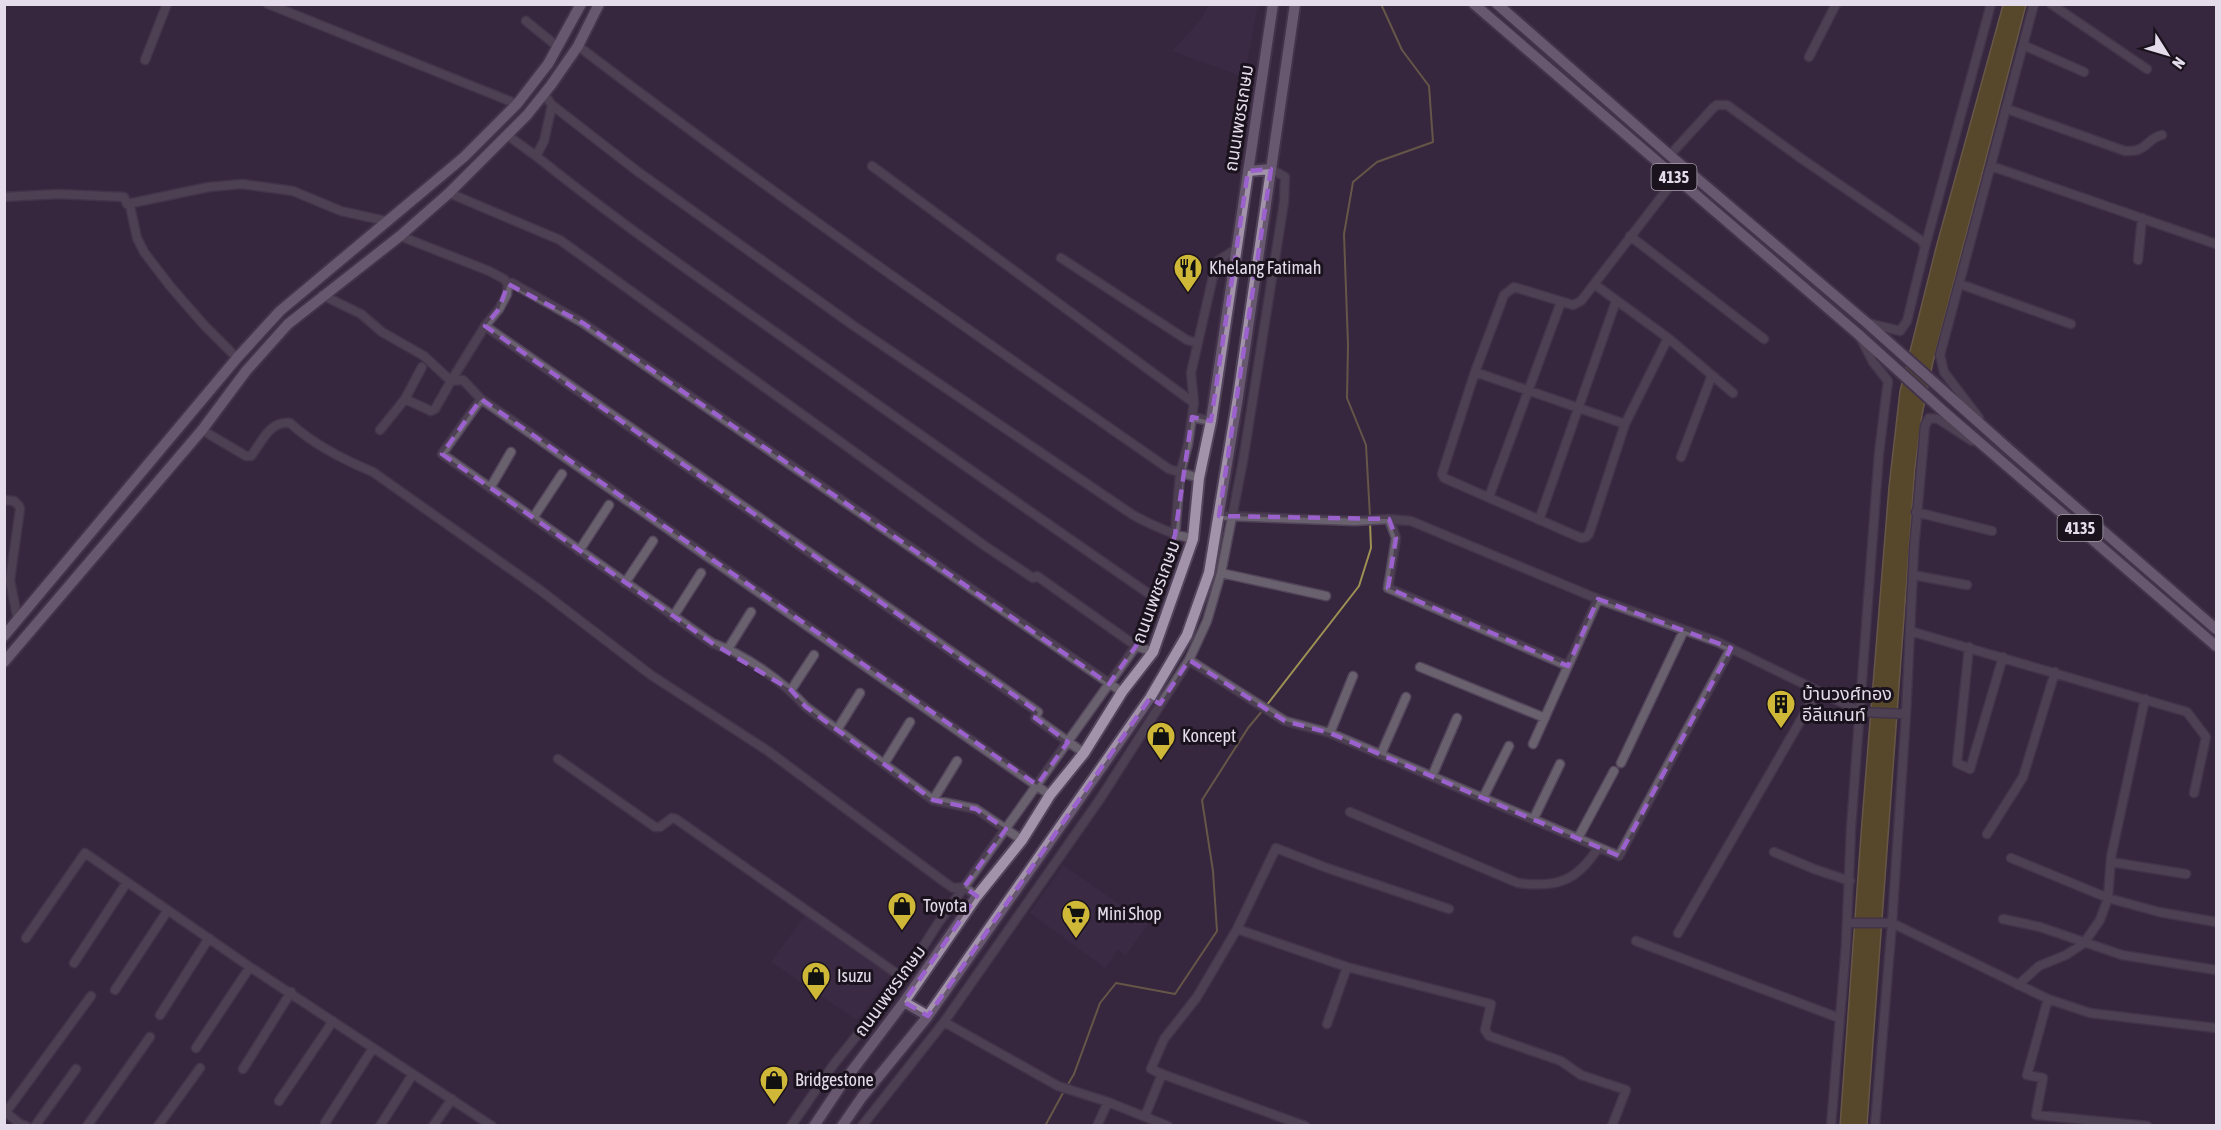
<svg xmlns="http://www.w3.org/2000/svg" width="2221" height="1130" font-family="'Asap Condensed','Noto Sans Thai',sans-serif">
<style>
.built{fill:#422f4b}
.water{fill:#807114;stroke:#9e9154;stroke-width:1.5}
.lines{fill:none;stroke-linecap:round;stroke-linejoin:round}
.stream{stroke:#9e9154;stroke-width:2}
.minor-casing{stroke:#52445a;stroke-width:11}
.major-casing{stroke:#52445a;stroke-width:14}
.minor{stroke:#69616d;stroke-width:8}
.major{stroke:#a293ab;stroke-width:10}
.marked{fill:none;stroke:#9b61cc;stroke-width:4.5;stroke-dasharray:12 8;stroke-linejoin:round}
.labels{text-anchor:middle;stroke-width:6;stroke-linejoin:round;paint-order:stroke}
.shield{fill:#1a131d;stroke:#a8a0ad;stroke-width:1.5}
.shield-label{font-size:16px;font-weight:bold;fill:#e5dceb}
.street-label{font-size:18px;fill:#e5dceb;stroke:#1a131d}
.poi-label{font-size:18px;fill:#e5dceb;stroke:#1a131d;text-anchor:start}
</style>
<rect width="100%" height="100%" fill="#36273e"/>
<path class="built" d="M 1209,5 L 1258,5 L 1244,77 L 1172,51 L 1199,22 Z
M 1063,865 L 1148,924 L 1126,955 L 1118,950 L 1105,968 L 1030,913 Z
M 806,914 L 891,974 L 857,1020 L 771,962 Z"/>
<path class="water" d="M 2003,5 L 2026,5 L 1933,362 L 1922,415 L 1915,467 L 1867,1125 L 1840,1126 L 1862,821 L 1889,487 L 1900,391 L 1937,244 Z"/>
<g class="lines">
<path class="stream" d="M 1370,517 L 1366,445 L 1347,398 L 1348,345 L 1344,234 L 1353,182 L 1377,162 L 1433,142 L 1429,86 L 1402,50 L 1381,4
M 1266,706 L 1359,586 L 1371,548 L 1370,523
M 1067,1086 L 1074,1074 L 1100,1003 L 1116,983 L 1175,994 L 1217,931 L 1213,871 L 1202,800 L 1248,728 L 1263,710
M 1045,1126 L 1064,1091"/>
<g class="minor-casing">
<path id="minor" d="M 268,4 L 517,104
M 2051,4 L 2147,69
M 526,21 L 558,47
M 2023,45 L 2084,72
M 578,46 C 771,193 970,331 1169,469 L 1199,478
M 1809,57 L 1836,4
M 145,60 L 167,4
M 544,94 L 552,105 L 637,171 L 854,326 L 1133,515 C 1153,526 1171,534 1193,539
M 552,105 L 544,141 L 536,156 C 617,221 703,281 788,341 C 910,428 1032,513 1155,598
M 2007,109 L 2125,151 C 2149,152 2145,139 2162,135
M 507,135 L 536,156
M 1670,155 L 1713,108 L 1717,105 L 1727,105 L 1802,159 L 1922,241 L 1925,247
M 872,166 L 1194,403
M 1991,166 L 2216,244
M 449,193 L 560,240 L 985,546 L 1033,578 L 1037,576 L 1136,646 L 1153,652
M 4,197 L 58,194 L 124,197 L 127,204 L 130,206 L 137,238 L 144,252 L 170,286 L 204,325 L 237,358
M 127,204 L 209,187 L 242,184 L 293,191 L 341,211 L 386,221
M 400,236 L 489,271 L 504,279 L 508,284 L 507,294 L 499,309 L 485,326 L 451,381 L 463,380 L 481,399 L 1050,795
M 1630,236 L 1764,339
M 1061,258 L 1187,340 L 1198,343
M 2138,260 L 2142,218
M 508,284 L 512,283 L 583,323 L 1122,692
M 1594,284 L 1668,338 L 1625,424 L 1589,534 L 1586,537 L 1581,538 L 1444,478 L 1442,474 L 1475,372 L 1504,295 L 1514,287 L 1573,305 L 1581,301 L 1676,178
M 1960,284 L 2071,324
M 322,295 L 361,314 L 382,332 L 424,356 L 451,381 L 435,409 L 431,411 L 405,399
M 1868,323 L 1900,331 L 1907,321 L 1925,247 L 1991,4
M 485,326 L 1038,712 L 1035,718 L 1084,753
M 1668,338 L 1733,393
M 1475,372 L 1625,424
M 481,399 L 442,454 L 712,643 C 745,655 783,681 806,707 L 933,800 L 976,809 L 1022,840
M 1192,417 L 1211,421
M 1979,418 L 1944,372 L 1940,355 L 2034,4
M 202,430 L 246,456 L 251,456 C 262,442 269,421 290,423 C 313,444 344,460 373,472 L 540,590 L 651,675 L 768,751 L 943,881 L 953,888 L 964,887 L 977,896
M 380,430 L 405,399 L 422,367
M 1681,457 L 1712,375
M 490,488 L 511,452
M 1489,497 L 1561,302
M 4,500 L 14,501 L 19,506 L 20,509 L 10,580 L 18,621
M 1916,512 L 1992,531
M 1226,516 L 1355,521 L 1389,519 L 1411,521 L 1598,599 L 1718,642 L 1861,712 L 1906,714
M 533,518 L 562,474
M 1389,519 L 1396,538 L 1388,588 L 1568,666
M 1539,520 L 1616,301
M 579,551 L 609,505
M 1221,573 L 1326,596
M 1913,575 L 1967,585
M 625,583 L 653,541
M 673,617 L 701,573
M 1910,631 L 2187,712 L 2206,737 L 2194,793
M 1969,647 L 1957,763 L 1970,769 L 2003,657
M 728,649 L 751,612
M 1189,660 L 1285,721 L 1330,733 L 1619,856 L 1731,648
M 1420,667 L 1545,718
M 791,690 L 814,655
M 837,730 L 860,693
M 1330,733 L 1353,676
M 1533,744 L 1598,599
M 1381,754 L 1406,697
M 558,759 L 655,827 L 660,827 L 672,818 L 676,819 L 903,978
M 1621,763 L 1684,630
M 884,764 L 910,722
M 1432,776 L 1457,718
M 1483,798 L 1509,746
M 933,800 L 957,761
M 1350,812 L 1518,883 C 1557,888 1577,881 1598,848
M 1533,820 L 1560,764
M 1987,834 L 2023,777 L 2055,672
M 1578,838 L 1614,771
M 1774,852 L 1814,869 L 1850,881
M 2011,858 L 2108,898 L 2159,912 L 2216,922
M 2111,862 L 2186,874
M 2003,919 L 2040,927 L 2122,955 L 2216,970
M 1847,923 L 1892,923 L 2048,999 L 2090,1013 L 2216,1028
M 1237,929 L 1347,967 L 1491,1004 L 1485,1030 L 1489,1036 L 1561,1061 L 1581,1075 L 1626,1090 L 1612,1126
M 1678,933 L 1817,692
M 26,938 L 85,853 L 250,967 L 492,1126
M 1636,941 L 1839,1018
M 74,963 L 127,882
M 2018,985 L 2039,966 L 2066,955 L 2084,943 L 2100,920 L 2108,898 L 2111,857 L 2145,699
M 115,990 L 168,910
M 2048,999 L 2027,1075 L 2043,1078 L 2036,1115 L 2147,1126
M 160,1015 L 209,938
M 944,1022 L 1058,1086 L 1108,1102 L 1168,1126
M 1327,1024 L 1347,967
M 196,1048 L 250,967
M 243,1069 L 291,992
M 1162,1074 L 1305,1126
M 279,1101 L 333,1021
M 4,1111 L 20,1124 L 26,1126
M 6,1112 L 91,996
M 1145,1116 L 1162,1074 L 1151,1069 L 1164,1039 L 1197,997 L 1237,929 L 1276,848 L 1327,868 L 1449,909
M 325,1123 L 373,1048
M 35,1126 L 76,1069
M 87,1126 L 150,1037
M 158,1126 L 200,1068
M 380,1126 L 413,1074
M 433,1126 L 452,1099
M 791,1126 L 834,1064 L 903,978 L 937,925 L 1136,646 L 1155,598 L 1175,535 L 1180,474 L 1188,444 L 1194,403 L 1191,373 L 1214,272 L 1219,260 L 1236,249
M 862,1126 L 944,1022 L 1100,799 L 1189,660 L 1207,621 L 1221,573 L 1243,461 L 1284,202 L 1285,177 L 1271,169
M 1097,1126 L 1108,1102
M 1831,1126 L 1846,945 L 1851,828 L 1879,453 L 1888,381 L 1873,362 L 1861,339
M 1875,1126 L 1892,923 L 1906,714 L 1914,549 L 1925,426 L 1929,418 L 1938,419 L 1972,441"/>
</g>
<g class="major-casing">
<path id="major" d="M 1474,4 L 1858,334 L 1942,410 L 2216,646
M 1497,4 L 1674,159 L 1867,323 L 2013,453 L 2216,629
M 1248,171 L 1271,169
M 4,636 L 237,358 L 280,311 L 464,157 L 517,104 L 548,64 L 581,4
M 4,662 L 202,430 L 246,371 L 288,324 L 400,236 L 449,193 L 527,115 L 551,85 L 578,46 L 599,4
M 904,1002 L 928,1016
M 814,1126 L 842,1084 L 904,1002 L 977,896 L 1022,840 L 1050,795 L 1084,753 L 1122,692 L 1153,652 L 1193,539 L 1199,478 L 1211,421 L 1273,4
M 842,1126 L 862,1097 L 928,1016 L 1150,698 L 1187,635 L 1209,573 L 1238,397 L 1295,4"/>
</g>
<use href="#minor" class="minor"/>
<use href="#major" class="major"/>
</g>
<path d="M0 0H2221V1130H0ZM 1271,169 L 1219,516 L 1389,519 L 1396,538 L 1388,588 L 1568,666 L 1598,599 L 1731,648 L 1619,856 L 1330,733 L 1285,721 L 1189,660 L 1160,704 L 1150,698 L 928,1016 L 904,1002 L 977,896 L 964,887 L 1006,829 L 976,809 L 933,800 L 806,707 L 791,690 L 712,643 L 442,454 L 481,399 L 1037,785 L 1068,742 L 1035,718 L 1038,712 L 485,326 L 499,309 L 508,284 L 583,323 L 1109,684 L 1136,646 L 1155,598 L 1175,535 L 1192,417 L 1211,421 L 1248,171 Z" fill="#36273e" fill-opacity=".55" fill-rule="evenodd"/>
<path class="marked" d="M 1271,169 L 1219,516 L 1389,519 L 1396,538 L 1388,588 L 1568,666 L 1598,599 L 1731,648 L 1619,856 L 1330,733 L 1285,721 L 1189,660 L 1160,704 L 1150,698 L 928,1016 L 904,1002 L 977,896 L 964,887 L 1006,829 L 976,809 L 933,800 L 806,707 L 791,690 L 712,643 L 442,454 L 481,399 L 1037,785 L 1068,742 L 1035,718 L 1038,712 L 485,326 L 499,309 L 508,284 L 583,323 L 1109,684 L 1136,646 L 1155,598 L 1175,535 L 1192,417 L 1211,421 L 1248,171 Z"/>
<defs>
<g id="restaurant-pin" transform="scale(1.5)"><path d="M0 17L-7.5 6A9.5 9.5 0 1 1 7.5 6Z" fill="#cfb837" stroke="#1a131d"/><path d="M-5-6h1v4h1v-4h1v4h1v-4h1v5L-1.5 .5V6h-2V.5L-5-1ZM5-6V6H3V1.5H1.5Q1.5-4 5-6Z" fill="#111"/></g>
<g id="building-pin" transform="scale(1.5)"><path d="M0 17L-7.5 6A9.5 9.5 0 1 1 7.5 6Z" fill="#cfb837" stroke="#1a131d"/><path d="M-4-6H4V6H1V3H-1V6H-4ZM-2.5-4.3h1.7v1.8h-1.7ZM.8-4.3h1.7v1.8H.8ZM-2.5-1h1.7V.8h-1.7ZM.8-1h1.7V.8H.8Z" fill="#111"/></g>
<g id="shop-pin" transform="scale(1.5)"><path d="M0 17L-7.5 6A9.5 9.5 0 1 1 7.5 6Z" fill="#cfb837" stroke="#1a131d"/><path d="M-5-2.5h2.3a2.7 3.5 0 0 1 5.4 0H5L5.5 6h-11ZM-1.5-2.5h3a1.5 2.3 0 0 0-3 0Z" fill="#111"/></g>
<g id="supermarket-pin" transform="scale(1.5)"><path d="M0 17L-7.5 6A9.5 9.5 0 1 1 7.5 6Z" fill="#cfb837" stroke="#1a131d"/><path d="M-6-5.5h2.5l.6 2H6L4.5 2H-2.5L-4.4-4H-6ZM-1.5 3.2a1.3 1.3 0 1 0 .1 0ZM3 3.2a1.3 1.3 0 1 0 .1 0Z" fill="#111"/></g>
</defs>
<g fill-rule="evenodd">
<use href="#restaurant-pin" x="1188" y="268"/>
<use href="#building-pin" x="1781" y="704"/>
<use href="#shop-pin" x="1161" y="736"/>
<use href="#shop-pin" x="902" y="906"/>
<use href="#supermarket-pin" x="1076" y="914"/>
<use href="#shop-pin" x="816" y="976"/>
<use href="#shop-pin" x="774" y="1080"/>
</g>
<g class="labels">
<g class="shield">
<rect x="1651.5" y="164" width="45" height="26" rx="4.5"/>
<rect x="2057.5" y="515" width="45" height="26" rx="4.5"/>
</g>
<g class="shield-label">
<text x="1674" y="183">4135</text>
<text x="2080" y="534">4135</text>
</g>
<g class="street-label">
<text transform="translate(1239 118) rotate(-81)" y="6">ถนนเพชรเกษม</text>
<text transform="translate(1156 592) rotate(-70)" y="6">ถนนเพชรเกษม</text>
<text transform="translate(890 991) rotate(-54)" y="6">ถนนเพชรเกษม</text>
</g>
<g class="poi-label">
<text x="1209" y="274">Khelang Fatimah</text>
<text x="1802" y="700">บ้านวงศ์ทอง<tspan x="1802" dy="21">อีลีแกนท์</tspan></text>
<text x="1182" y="742">Koncept</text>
<text x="923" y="912">Toyota</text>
<text x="1097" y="920">Mini Shop</text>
<text x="837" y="982">Isuzu</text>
<text x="795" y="1086">Bridgestone</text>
</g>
</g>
<rect width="2221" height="1130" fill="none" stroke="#e5dceb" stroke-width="12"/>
<g transform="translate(2167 54) rotate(127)" stroke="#1a131d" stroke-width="4.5" paint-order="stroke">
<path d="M0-4.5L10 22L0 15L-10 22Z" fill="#e5dceb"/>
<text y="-9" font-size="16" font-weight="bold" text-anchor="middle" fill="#e5dceb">N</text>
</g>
</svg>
